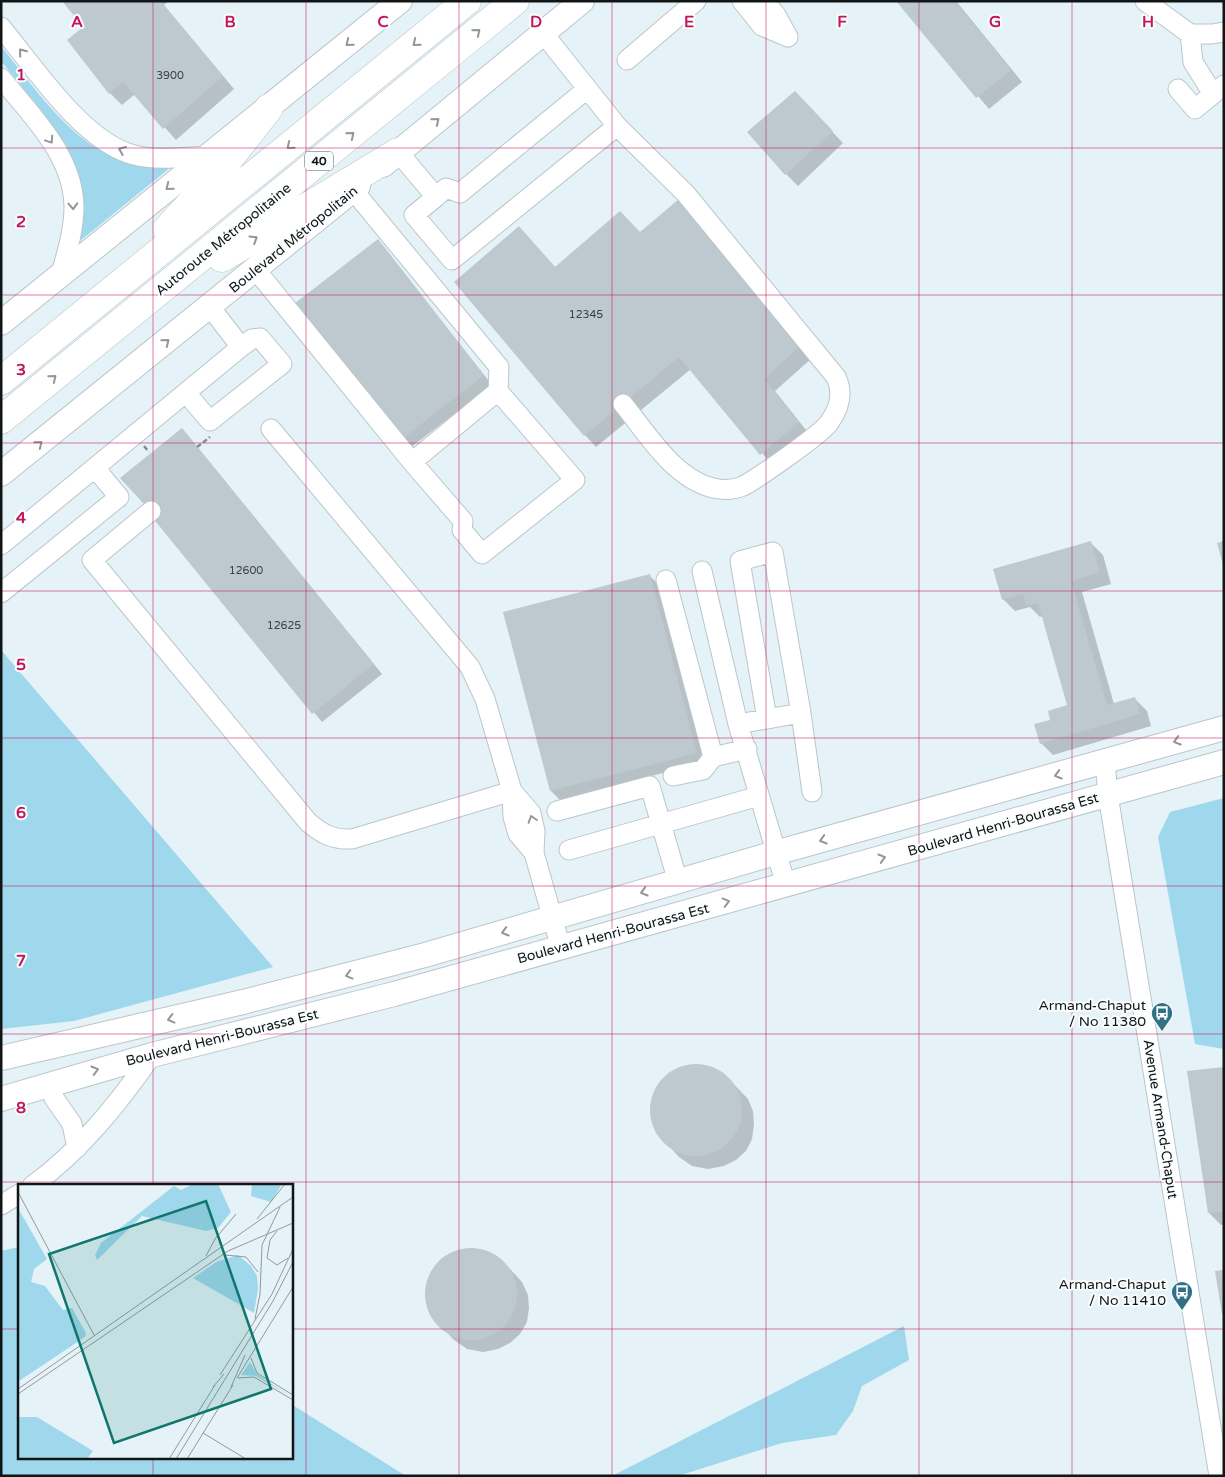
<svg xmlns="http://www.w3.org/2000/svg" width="1225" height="1477" font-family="'Varela Round',sans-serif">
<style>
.green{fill:#9fd8ed}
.shadow{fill:#0003}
.building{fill:#bdc9ce}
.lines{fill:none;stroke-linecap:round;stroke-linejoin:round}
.minor-casing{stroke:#bac6cb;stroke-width:21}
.major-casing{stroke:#bac6cb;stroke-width:26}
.highway-casing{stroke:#bac6cb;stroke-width:29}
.path{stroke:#858e92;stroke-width:2.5;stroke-dasharray:5 2.5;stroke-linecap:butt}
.minor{stroke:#fff;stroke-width:19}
.major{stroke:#fff;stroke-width:24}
.highway{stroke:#fff;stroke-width:28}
.oneway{stroke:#939696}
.grid{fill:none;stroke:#c2185b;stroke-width:1;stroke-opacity:0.55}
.labels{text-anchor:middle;stroke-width:4;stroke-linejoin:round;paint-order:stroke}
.number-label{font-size:11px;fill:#3b4244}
.shield{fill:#fafdfe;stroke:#565b5c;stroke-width:1}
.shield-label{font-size:12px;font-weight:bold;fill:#101516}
.street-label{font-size:14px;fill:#101516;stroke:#fafdfe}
.poi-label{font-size:14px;fill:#101516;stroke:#fafdfe;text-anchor:end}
.inset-road{fill:none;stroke:#909a9d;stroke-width:1}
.view{fill:#0f766e;fill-opacity:0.15;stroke:#0f766e;stroke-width:2.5}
.inset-edge{fill:none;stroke:#101516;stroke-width:2.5}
.grid-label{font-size:16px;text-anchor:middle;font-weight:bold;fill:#c2185b;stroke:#fafdfe;stroke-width:4;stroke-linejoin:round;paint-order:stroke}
</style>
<rect width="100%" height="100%" fill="#e5f2f7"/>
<path class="green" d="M 1,46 C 29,81 68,138 110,155 C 128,162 152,163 171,167 L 80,241 L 83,211 L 82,196 L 67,147 L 41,110 L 1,61 Z
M 1,650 L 273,967 L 74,1021 L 1,1029 Z
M 1224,798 L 1224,1049 L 1195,1044 L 1158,837 L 1170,812 Z
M 19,1247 L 19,1458 L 291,1458 L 291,1404 L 406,1476 L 1,1476 L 1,1251 Z
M 904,1326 L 909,1360 L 862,1386 L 853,1411 L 836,1435 L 782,1443 L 678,1476 L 612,1476 Z"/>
<path class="shadow" d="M 64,1 L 169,1 L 164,5 L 234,89 L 176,140 L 135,94 L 122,105 L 110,93 L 84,27 Z
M 898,1 L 956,1 L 1022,82 L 989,109 Z
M 807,105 L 843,143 L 798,186 L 786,174 Z
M 519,228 L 556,268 L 640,233 L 805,351 L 811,359 L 775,391 L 810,435 L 773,466 L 691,369 L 596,447 L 585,435 Z
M 378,241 L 492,385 L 410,448 L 402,439 Z
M 190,438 L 382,674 L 322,722 L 153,517 Z
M 1091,543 L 1103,555 L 1111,584 L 1082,592 L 1114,704 L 1135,699 L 1147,711 L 1151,726 L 1053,755 L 1041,743 L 1052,721 L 1068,706 L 1043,616 L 1040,617 L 1030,607 L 1015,611 L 1003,599 Z
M 650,576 L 659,585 L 705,762 L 560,800 L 551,791 Z
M 697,1065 L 712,1068 L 726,1076 L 748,1099 L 753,1111 L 754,1125 L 752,1139 L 746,1151 L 736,1160 L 724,1166 L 708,1169 L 692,1166 L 679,1157 L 656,1132 L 651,1117 L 651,1102 L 657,1087 L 667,1075 L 681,1067 Z
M 1224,1068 L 1224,1225 L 1221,1225 L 1209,1213 Z
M 472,1248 L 487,1251 L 501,1259 L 522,1282 L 528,1295 L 529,1308 L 527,1322 L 520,1334 L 510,1343 L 498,1349 L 483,1352 L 467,1349 L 454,1340 L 431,1315 L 426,1301 L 426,1285 L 432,1270 L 442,1258 L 456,1251 Z"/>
<path class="building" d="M 62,1 L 160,1 L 223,76 L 163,129 L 123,82 L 109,94 L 67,40 L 83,27 Z
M 896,1 L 955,1 L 1011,70 L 976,98 Z
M 795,91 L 833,131 L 785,175 L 747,132 Z
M 679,199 L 800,346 L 764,379 L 799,422 L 760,455 L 679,357 L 584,436 L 454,282 L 519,226 L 555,267 L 620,211 L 640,232 Z
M 378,239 L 484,375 L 401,440 L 294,304 Z
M 182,428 L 374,664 L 312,714 L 152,517 L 154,515 L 120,478 Z
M 1091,541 L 1100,572 L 1071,581 L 1107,705 L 1135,697 L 1140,714 L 1040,744 L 1034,724 L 1050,720 L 1048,711 L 1067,705 L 1038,603 L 1027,606 L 1023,594 L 1002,600 L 993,569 Z
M 1224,541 L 1224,564 L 1223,564 L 1217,543 Z
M 650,574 L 697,753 L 550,791 L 503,612 Z
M650 1110a46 46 0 1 1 92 0a46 46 0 1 1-92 0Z
M 1224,1067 L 1224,1212 L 1208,1213 L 1187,1071 Z
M425 1294a46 46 0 1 1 92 0a46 46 0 1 1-92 0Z
M 1224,1270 L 1224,1314 L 1222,1314 L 1215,1271 Z"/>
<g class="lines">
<g class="minor-casing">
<path id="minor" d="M 742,1 L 762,26 L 788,37
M 764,1 L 776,15 L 788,37
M 1145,1 L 1190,34 L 1212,34 L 1224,32
M 1,27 C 34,67 83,142 134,155 C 157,161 184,157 207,156
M 1190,34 L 1193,62 L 1213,94
M 627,60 L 696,1
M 1,78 C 31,115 73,155 74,206 C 74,230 67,252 61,274
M 1178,89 L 1195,109 L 1224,85
M 617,126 L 686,194 L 836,377 C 844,393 839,409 829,423 C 820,435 757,479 743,486 C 734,490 722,490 713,488 C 673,478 647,433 623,404
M 398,152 L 436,197 L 414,215 L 452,260 L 617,126 L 543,33
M 436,197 L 446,188 L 460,193 L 587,89
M 256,270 L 412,462 L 498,391 L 499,367 L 353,190
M 210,307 L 241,347
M 271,429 L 470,667 L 485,699 L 512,791 L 513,817 L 518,834 L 534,853
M 412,462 L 463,521 L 462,530 L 482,554 L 575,480 L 498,391
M 151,511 L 92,560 L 308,822 C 322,834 333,840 352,839 L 512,791
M 1,545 L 241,347 L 252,339 L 260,338 L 282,364 L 210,421 L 186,393
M 702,571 L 738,724 L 786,885
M 666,580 L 713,757 L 747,749
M 1,593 L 119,497 L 95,468
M 801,713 L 812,792
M 738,724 L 801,713 L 773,552 L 740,561 L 767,719
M 1105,762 L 1108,795 L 1219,1476
M 673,776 L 703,770 L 713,757
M 512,791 L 531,813 L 535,831 L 534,853 L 561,948
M 557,811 L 650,786 L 678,882
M 569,850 L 759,796
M 49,1084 L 54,1098 L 72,1124 L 77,1148
M 32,1186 C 80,1151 118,1104 152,1055
M 1,1205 L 19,1194"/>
</g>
<g class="major-casing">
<path id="major" d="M 383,165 L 582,1
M 1,323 L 400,1
M 1,474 L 358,186
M 1,1058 L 243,1002 L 425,955 L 775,853 L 1224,728
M 1,1099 L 152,1055 L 394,994 L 1224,762"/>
</g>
<g class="highway-casing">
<path id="highway" d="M 167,229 L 215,177 L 269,108
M 222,258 L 398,152
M 1,381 L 467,1
M 1,420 L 515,1"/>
</g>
<path class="path" d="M 144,446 L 149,452
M 197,447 L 210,437"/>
<use href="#minor" class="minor"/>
<use href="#major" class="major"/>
<use href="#highway" class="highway"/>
</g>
<defs><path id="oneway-chevron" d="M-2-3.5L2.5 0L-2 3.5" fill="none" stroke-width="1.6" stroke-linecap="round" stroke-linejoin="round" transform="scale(1.25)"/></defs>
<g class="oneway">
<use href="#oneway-chevron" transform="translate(477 32) rotate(-39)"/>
<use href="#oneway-chevron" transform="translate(349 43) rotate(141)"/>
<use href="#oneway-chevron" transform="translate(416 43) rotate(141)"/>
<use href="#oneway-chevron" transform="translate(22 52) rotate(-129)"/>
<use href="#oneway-chevron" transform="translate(436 121) rotate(-39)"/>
<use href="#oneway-chevron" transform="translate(351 135) rotate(-39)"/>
<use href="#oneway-chevron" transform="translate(50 140) rotate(56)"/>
<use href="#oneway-chevron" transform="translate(290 146) rotate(141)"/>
<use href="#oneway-chevron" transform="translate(122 150) rotate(-157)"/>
<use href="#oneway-chevron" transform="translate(169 187) rotate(141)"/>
<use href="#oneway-chevron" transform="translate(73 206) rotate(88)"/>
<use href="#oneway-chevron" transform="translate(254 239) rotate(-32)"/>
<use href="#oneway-chevron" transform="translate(166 342) rotate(-39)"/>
<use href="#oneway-chevron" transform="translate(53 378) rotate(-39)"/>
<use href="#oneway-chevron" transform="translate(39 444) rotate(-39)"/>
<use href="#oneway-chevron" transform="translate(1177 741) rotate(164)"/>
<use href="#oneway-chevron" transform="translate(1058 775) rotate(164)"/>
<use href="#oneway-chevron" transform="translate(532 819) rotate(-108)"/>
<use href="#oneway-chevron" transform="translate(823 840) rotate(164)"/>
<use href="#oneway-chevron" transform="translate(882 858) rotate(-16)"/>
<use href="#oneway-chevron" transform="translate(644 892) rotate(164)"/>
<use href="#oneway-chevron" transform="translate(726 902) rotate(-15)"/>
<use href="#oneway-chevron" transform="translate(505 932) rotate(164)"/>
<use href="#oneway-chevron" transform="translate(349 975) rotate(165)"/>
<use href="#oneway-chevron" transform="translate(171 1019) rotate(166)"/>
<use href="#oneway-chevron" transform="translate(95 1070) rotate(-16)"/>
</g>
<path class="grid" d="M 153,1 L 153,1186M 306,1 L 306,1476M 459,1 L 459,1476M 612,1 L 612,1476M 766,1 L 766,1476M 919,1 L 919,1476M 1072,1 L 1072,1476M 1,148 L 1224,148M 1,295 L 1224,295M 1,443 L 1224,443M 1,591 L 1224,591M 1,738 L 1224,738M 1,886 L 1224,886M 1,1034 L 1224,1034M 1,1182 L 1224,1182M 1,1329 L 19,1329M 291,1329 L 1224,1329M 153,1458 L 153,1476"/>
<defs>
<g id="bus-pin" transform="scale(1.125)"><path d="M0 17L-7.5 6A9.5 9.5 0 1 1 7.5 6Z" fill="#317085" stroke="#fafdfe"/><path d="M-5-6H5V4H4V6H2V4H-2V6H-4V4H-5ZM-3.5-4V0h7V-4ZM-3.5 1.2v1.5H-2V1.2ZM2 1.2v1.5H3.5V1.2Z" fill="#fff"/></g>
</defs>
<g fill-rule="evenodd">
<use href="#bus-pin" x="1162" y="1013"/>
<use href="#bus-pin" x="1182" y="1292"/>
</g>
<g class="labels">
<g class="number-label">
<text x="170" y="79">3900</text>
<text x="586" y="318">12345</text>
<text x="246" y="574">12600</text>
<text x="284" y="629">12625</text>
</g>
<rect class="shield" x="305" y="151.5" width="28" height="19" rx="4"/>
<g class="shield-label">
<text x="319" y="165">40</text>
</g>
<g class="street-label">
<text transform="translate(223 239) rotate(-39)" y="5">Autoroute Métropolitaine</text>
<text transform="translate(293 239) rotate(-39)" y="5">Boulevard Métropolitain</text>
<text transform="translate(1003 824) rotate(-16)" y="5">Boulevard Henri-Bourassa Est</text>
<text transform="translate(613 933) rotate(-15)" y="5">Boulevard Henri-Bourassa Est</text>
<text transform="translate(222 1037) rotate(-14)" y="5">Boulevard Henri-Bourassa Est</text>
<text transform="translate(1161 1119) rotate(81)" y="5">Avenue Armand-Chaput</text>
</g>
<g class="poi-label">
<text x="1146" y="1010">Armand-Chaput<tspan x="1146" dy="16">/ No 11380</tspan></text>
<text x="1166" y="1289">Armand-Chaput<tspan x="1166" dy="16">/ No 11410</tspan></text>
</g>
</g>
<g transform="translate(18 1184)">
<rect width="275" height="275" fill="#e5f2f7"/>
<path d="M 175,0 L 200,0 L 213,28 L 200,44 L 188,47 L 124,32 L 79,76 L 77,71 L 83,59 L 156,2 L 163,6 ZM 234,0 L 264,0 L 253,18 L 233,12 ZM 0,24 L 29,75 L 16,85 L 13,98 L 27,102 L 45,126 L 54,124 L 68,149 L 67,153 L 1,197 ZM 220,71 L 233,82 L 239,92 L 240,105 L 236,129 L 175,94 L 198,78 ZM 232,178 L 239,190 L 270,211 L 238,192 L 223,191 ZM 0,233 L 19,233 L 75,267 L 69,275 L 0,275 Z" fill="#9fd8ed"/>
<path class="inset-road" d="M 0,8 L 76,151M 239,35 L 267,0M 259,47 L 252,56 L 249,74 L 259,81 L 270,74M 207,71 L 228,73 L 240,88M 188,72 L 197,55 L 218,30M 237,135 L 242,110 L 244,61 L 262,23M 233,174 L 239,189 L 275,211M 202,191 L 254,110 L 275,65M 219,194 L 275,103M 220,194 L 236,193 L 275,216M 195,203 L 206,190M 213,203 L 227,171M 0,205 L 275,13M 0,210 L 210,67 L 275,39M 185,249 L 228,275M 151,275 L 197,201M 158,275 L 255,117 L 275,78M 169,275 L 215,201"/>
<path class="view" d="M 188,17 L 253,205 L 96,259 L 31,70 Z"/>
<rect width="275" height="275" class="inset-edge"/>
</g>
<g class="grid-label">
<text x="77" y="27">A</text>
<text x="230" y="27">B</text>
<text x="383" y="27">C</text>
<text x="536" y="27">D</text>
<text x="689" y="27">E</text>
<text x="842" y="27">F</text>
<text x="995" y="27">G</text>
<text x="1148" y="27">H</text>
<text x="21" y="80">1</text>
<text x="21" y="227">2</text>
<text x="21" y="375">3</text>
<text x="21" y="523">4</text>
<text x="21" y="670">5</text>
<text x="21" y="818">6</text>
<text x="21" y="966">7</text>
<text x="21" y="1113">8</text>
</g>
<rect width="1225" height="1477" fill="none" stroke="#101516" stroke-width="5"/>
</svg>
